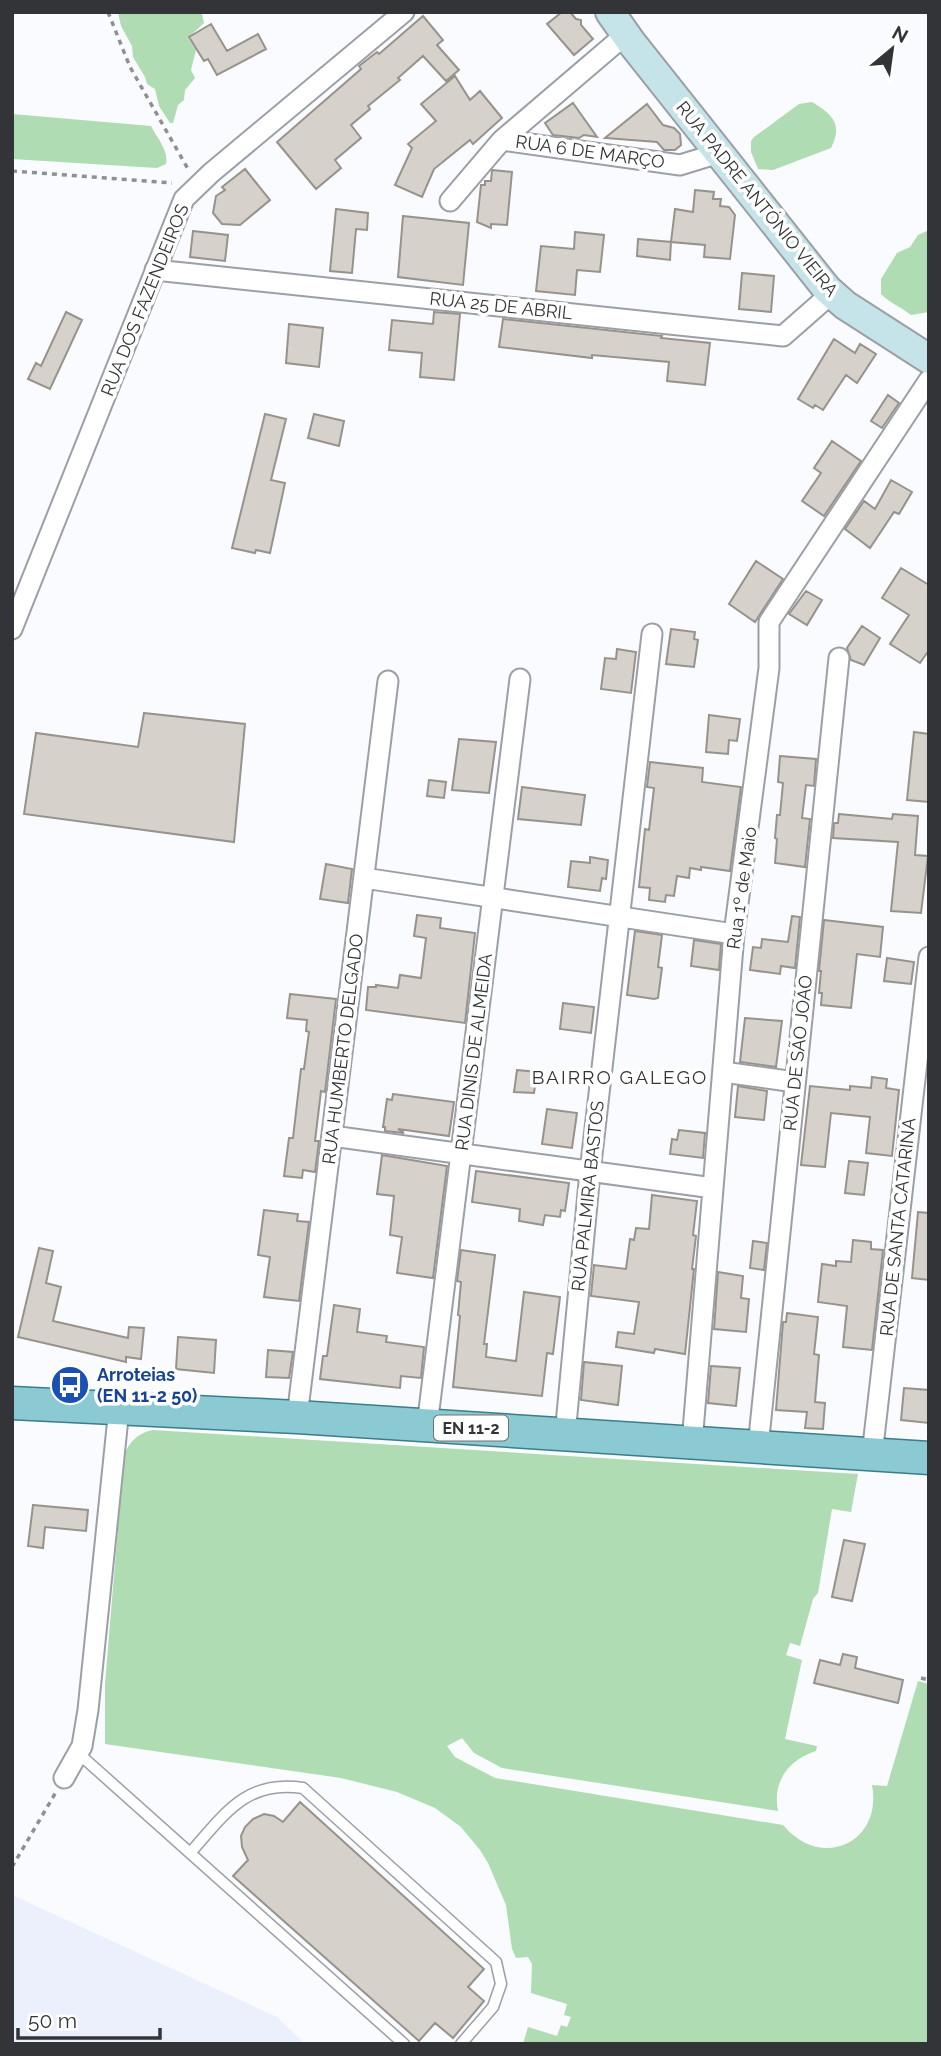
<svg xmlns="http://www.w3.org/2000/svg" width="941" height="2056" font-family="Raleway,sans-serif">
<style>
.built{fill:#ebf0fc}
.green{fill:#afdcb2}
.building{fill:#d6d1ca;stroke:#97938c;stroke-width:2}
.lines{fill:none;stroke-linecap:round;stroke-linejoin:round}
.lane-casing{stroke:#9b9fa6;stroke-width:13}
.street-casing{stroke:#9b9fa6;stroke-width:23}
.secondary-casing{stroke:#9b9fa6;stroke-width:32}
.primary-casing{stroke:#3a7e89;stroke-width:35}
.path{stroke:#8f9093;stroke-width:3.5;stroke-dasharray:5 5;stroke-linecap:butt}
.lane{stroke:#fff;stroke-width:10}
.street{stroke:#fff;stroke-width:19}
.secondary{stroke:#c5e4e9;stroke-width:28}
.primary{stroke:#8bcad3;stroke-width:32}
.labels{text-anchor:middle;stroke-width:7;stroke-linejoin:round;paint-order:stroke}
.shield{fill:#fff;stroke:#707173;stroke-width:2}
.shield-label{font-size:16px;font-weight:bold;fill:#333437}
.street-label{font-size:18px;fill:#333437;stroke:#fff}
.transit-label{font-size:18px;font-weight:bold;fill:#164399;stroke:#fff;text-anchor:start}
.neighbourhood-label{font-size:19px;letter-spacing:2px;fill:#333437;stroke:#fff}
</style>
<rect width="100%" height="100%" fill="#f9fbfe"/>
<path class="built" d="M 12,1895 L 277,2017 L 305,2044 L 12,2044 Z"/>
<path class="green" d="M 118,12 L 202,14 L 204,23 L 188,38 L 196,50 L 191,70 L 195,78 L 185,90 L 184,100 L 178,105 L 173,123 L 170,123 L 159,106 L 155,89 L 147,84 L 145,77 L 133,57 L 132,46 L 121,26 Z
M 812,102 C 833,115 843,124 831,148 L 773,170 L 758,169 L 751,152 L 751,141 L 754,137 L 799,104 Z
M 12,114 L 151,126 C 157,138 169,151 166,164 L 157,168 L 12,159 Z
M 929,230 L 929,312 L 911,315 C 901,307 890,303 881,294 L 881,279 L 897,253 L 910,247 L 918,235 Z
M 153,1430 L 858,1474 L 851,1512 L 832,1509 L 818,1593 L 813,1599 L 800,1646 L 790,1643 L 786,1655 L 802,1660 L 785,1739 L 817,1746 L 816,1751 C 788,1760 772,1782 778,1811 L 502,1768 L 474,1753 L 462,1738 L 447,1746 L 455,1757 L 495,1778 L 783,1825 C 821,1871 883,1843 872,1785 L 887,1786 L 918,1681 L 929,1684 L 929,2044 L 523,2044 L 528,2027 L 557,2036 L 561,2025 L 567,2027 L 571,2017 L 564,2015 L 567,2004 L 531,1993 L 532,1964 L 528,1957 L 516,1958 L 512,1949 L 506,1905 L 488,1863 L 480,1850 L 461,1827 L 435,1808 L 397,1792 L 341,1778 L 105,1744 L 105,1684 L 124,1455 C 130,1441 138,1433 153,1430 Z"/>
<path class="building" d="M 562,12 L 570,12 L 576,19 L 581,20 L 581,25 L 593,39 L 574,55 L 547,24 Z
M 423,16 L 443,40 L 437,45 L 459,70 L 446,81 L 423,56 L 398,78 L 400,80 L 368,106 L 370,109 L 351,125 L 361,138 L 335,160 L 341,168 L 316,189 L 277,142 L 361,69 L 359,66 L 377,52 L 379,54 Z
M 211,24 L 227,51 L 258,34 L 266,49 L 217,75 L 208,59 L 204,61 L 189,37 Z
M 455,76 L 470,100 L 480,91 L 502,118 L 473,144 L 470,140 L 434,169 L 422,197 L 395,185 L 412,148 L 408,144 L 436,121 L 421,104 Z
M 573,103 L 597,137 L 584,135 L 579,138 L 553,135 L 545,123 Z
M 647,104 L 663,125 L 674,128 L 680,134 L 681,145 L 675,150 L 664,150 L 657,142 L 605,138 Z
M 245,169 L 270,200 L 240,225 L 222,224 L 213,213 L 216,196 L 225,190 L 222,187 Z
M 492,170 L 512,172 L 507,225 L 491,224 L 491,228 L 477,222 L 481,185 L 485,185 L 485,181 L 491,181 Z
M 695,190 L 714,192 L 713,199 L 721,199 L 720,206 L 729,207 L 735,215 L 730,259 L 704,257 L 705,245 L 671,242 L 675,209 L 693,212 Z
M 336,209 L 368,213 L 367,230 L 356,229 L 352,273 L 330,271 Z
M 403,216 L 469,223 L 463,285 L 398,277 Z
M 193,231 L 228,235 L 225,261 L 190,257 Z
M 575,232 L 604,235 L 600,272 L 577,270 L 575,295 L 536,291 L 541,246 L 574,249 Z
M 638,239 L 671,242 L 670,260 L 637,256 Z
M 742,273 L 774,276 L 771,312 L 739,309 Z
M 66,312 L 82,320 L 50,389 L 28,379 L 36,363 L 41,366 Z
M 434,312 L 460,314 L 454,380 L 420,377 L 422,353 L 389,350 L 392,320 L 433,324 Z
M 503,319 L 662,336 L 661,338 L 710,343 L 705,385 L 667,381 L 669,362 L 592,355 L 592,358 L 499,347 Z
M 289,324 L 323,328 L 319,367 L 286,363 Z
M 834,339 L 855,353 L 860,344 L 876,354 L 857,383 L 846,375 L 823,410 L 815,405 L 813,408 L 798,399 Z
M 888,395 L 899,403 L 882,428 L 871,421 Z
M 265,414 L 286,419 L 271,480 L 285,483 L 270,553 L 256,550 L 255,553 L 232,548 Z
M 314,414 L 344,421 L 339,446 L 308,438 Z
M 832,441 L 861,461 L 824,516 L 802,501 L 821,473 L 814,468 Z
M 891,480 L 912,492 L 899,514 L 894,512 L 870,548 L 845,529 L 864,501 L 875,509 Z
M 756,561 L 783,579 L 755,622 L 729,604 Z
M 901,568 L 929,585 L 929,650 L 920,663 L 890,644 L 909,615 L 882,598 Z
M 806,591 L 822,600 L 807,625 L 789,614 Z
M 862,626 L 880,638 L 864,665 L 851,660 L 847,648 Z
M 671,629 L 695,632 L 694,639 L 698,640 L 694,667 L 666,664 Z
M 617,649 L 636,652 L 631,693 L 601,689 L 605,658 L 616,659 Z
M 144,713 L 245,724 L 234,842 L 24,814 L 36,733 L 138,747 Z
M 709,715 L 740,719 L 737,741 L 729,740 L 728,754 L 706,752 Z
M 914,732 L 929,734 L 929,802 L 907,800 Z
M 459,739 L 496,742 L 489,793 L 452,790 Z
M 780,756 L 816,759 L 814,786 L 806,785 L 802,818 L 810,819 L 805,867 L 775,863 L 777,839 L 775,838 L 777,815 L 780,815 L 783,783 L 778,782 Z
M 650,762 L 703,768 L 702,782 L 741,787 L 730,871 L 701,867 L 701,870 L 690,868 L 689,878 L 677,876 L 674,896 L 666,895 L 665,902 L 649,900 L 650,888 L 639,887 L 645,829 L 649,830 L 654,788 L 647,787 Z
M 429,780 L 446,782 L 444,798 L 427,796 Z
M 522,787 L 585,795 L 581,825 L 518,819 Z
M 839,814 L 892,819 L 893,814 L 918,816 L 915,855 L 928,856 L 921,913 L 891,911 L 898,842 L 833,838 L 834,823 L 838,823 Z
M 590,857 L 608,860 L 606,879 L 602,878 L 600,891 L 568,887 L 571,861 L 590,863 Z
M 326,864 L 352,869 L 348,903 L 320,899 Z
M 417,915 L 441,918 L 440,928 L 475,933 L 465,1023 L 366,1010 L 368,987 L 376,987 L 376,985 L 398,988 L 400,975 L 421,978 L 426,938 L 414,936 Z
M 792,916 L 800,917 L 795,968 L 781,966 L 780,974 L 750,970 L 753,947 L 761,948 L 762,939 L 788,942 Z
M 824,920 L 883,927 L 880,957 L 857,954 L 851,1008 L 821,1005 L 822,993 L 819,993 L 821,971 L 819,971 Z
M 635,931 L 662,935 L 658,967 L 662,968 L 658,998 L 654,999 L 627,995 Z
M 694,940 L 721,944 L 719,970 L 691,966 Z
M 887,958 L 914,962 L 911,984 L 884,981 Z
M 290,994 L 336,999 L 325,1092 L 321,1091 L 315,1141 L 319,1141 L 315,1172 L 303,1170 L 302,1178 L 284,1176 L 289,1138 L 293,1138 L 301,1069 L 304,1069 L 309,1032 L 306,1031 L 307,1020 L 287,1018 Z
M 563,1003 L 594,1007 L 591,1033 L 560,1029 Z
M 745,1018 L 782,1021 L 776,1067 L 740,1062 Z
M 517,1070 L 537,1072 L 534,1093 L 514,1092 Z
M 872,1077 L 887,1079 L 886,1088 L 899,1090 L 892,1156 L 866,1153 L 870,1117 L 831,1113 L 825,1167 L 801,1165 L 810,1086 L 850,1090 L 850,1086 L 871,1088 Z
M 738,1086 L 767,1091 L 764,1120 L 735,1117 Z
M 393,1094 L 454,1102 L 449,1136 L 398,1129 L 404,1133 L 385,1131 L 385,1127 L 383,1127 L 387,1099 L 392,1100 Z
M 547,1109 L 577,1113 L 572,1148 L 542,1144 Z
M 679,1130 L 705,1133 L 703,1158 L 670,1154 L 672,1139 L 677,1140 Z
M 382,1155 L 447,1166 L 433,1278 L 397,1273 L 402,1237 L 390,1235 L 394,1196 L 377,1194 Z
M 849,1161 L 868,1163 L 864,1195 L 845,1193 Z
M 476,1171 L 569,1183 L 565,1211 L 561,1210 L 560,1217 L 545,1215 L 543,1225 L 519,1221 L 520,1209 L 472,1202 Z
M 652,1195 L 697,1201 L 693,1235 L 696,1236 L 692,1269 L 694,1269 L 685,1354 L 655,1349 L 654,1353 L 616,1347 L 618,1332 L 634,1334 L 639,1302 L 591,1296 L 594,1265 L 626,1269 L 630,1239 L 634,1240 L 636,1228 L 649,1229 Z
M 264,1210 L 298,1214 L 297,1221 L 309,1222 L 299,1301 L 264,1297 L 270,1257 L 258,1255 Z
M 918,1212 L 929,1213 L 929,1280 L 912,1278 Z
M 853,1240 L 871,1242 L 871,1249 L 883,1250 L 872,1350 L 843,1347 L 847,1306 L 818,1302 L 822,1264 L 836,1266 L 836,1261 L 851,1262 Z
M 753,1241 L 767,1243 L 764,1270 L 750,1268 Z
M 39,1248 L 53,1251 L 46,1283 L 61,1287 L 53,1321 L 128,1338 L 129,1327 L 144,1328 L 141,1359 L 126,1357 L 126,1362 L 18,1337 Z
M 461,1250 L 495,1255 L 484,1344 L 487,1344 L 486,1357 L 516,1361 L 524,1292 L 560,1297 L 553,1354 L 547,1353 L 542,1396 L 453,1387 L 460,1316 L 458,1315 L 461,1282 L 457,1281 Z
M 718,1272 L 743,1276 L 741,1298 L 749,1299 L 746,1332 L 714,1329 Z
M 334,1305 L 360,1309 L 357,1332 L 387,1336 L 386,1342 L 424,1347 L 421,1378 L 401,1376 L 400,1388 L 320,1379 L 323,1356 L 327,1356 Z
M 787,1313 L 818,1317 L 814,1354 L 819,1355 L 815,1402 L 825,1403 L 823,1429 L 805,1428 L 807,1412 L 776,1410 L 783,1322 L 786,1322 Z
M 178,1337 L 216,1340 L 214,1373 L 176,1369 Z
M 268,1350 L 293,1352 L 289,1378 L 266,1377 Z
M 584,1362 L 622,1366 L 618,1405 L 581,1400 Z
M 711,1366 L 740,1368 L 736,1406 L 708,1403 Z
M 904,1388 L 929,1390 L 929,1423 L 901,1420 Z
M 33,1505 L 88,1510 L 86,1531 L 45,1527 L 43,1548 L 28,1546 Z
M 844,1540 L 865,1544 L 852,1601 L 832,1597 Z
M 843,1654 L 857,1657 L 855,1668 L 903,1680 L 898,1703 L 814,1683 L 820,1660 L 840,1665 Z
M 300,1802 L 484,1969 L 468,1987 L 484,2001 L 453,2038 L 435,2023 L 419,2041 L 233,1876 L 248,1860 L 242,1847 L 241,1836 L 245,1827 L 253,1819 L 264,1814 L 274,1816 L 283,1822 Z"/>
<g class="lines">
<g class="lane-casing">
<path id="lane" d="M 78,1753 L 404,2044
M 190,1853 C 224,1815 246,1779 303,1788 L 496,1962 L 501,1984 L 493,2007 L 461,2044"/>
</g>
<g class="street-casing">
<path id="street" d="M 502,140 L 625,35
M 450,201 L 502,140 L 680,165 L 719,153
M 155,270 L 783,336 L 832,293
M 12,629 L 184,199 L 211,173 L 404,12
M 364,878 L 734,934
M 723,1072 L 795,1082
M 332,1136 L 713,1188
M 297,1417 L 388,681
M 427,1426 L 520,679
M 565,1435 L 590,1172 L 652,634
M 692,1443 L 734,934 L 769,668 L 769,622 L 929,380
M 758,1447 L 839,658
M 872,1455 L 929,957
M 64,1778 L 82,1746 L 88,1710 L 119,1408"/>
</g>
<g class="secondary-casing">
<path id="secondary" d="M 610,12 L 631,42 L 827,289 L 845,305 L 929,359"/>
</g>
<g class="primary-casing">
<path id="primary" d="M 12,1403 L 297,1417 L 929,1458"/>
</g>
<path class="path" d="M 108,12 L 130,67 L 188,169
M 12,171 L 172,183
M 921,1678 L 929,1680
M 12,1867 L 56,1792"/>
<use href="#lane" class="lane"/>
<use href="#street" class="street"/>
<use href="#secondary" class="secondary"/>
<use href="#primary" class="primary"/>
</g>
<defs>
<g id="bus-disc" transform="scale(2.0125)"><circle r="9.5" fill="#1a4fb4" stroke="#fff"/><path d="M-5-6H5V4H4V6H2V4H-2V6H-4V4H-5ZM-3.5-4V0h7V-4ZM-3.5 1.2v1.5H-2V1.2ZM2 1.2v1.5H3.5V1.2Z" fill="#fff"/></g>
</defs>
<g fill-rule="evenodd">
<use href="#bus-disc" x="70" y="1385"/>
</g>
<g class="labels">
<rect class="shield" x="434" y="1415.5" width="74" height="25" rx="5"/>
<g class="shield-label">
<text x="471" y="1434">EN 11-2</text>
</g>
<g class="street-label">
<text transform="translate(590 152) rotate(8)" y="6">RUA 6 DE MARÇO</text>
<text transform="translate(757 199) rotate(51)" y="6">RUA PADRE ANTÓNIO VIEIRA</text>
<text transform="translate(145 300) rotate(-68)" y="6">RUA DOS FAZENDEIROS</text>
<text transform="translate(501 306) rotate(6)" y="6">RUA 25 DE ABRIL</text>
<text transform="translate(742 888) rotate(-82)" y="6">Rua 1º de Maio</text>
<text transform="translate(343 1049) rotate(-83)" y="6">RUA HUMBERTO DELGADO</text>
<text transform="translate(474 1052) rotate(-83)" y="6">RUA DINIS DE ALMEIDA</text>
<text transform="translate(798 1053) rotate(-84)" y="6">RUA DE SÃO JOÃO</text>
<text transform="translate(588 1196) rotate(-84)" y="6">RUA PALMIRA BASTOS</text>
<text transform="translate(898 1227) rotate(-84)" y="6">RUA DE SANTA CATARINA</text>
</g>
<g class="transit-label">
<text x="97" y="1381">Arroteias<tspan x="97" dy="21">(EN 11-2 50)</tspan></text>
</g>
<g class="neighbourhood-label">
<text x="620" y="1084">BAIRRO GALEGO</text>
</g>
</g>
<rect width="941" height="2056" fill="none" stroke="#333437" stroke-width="28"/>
<g transform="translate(892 49) rotate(29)" stroke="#ffffff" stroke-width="5" paint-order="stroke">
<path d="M0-5L12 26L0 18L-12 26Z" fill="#333437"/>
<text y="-10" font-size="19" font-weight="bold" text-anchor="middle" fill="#333437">N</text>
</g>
<path d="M18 2028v10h142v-10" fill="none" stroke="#333437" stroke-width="3.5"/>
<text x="28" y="2028" font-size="21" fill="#333437" stroke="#ffffff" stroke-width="5" paint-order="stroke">50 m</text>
</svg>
